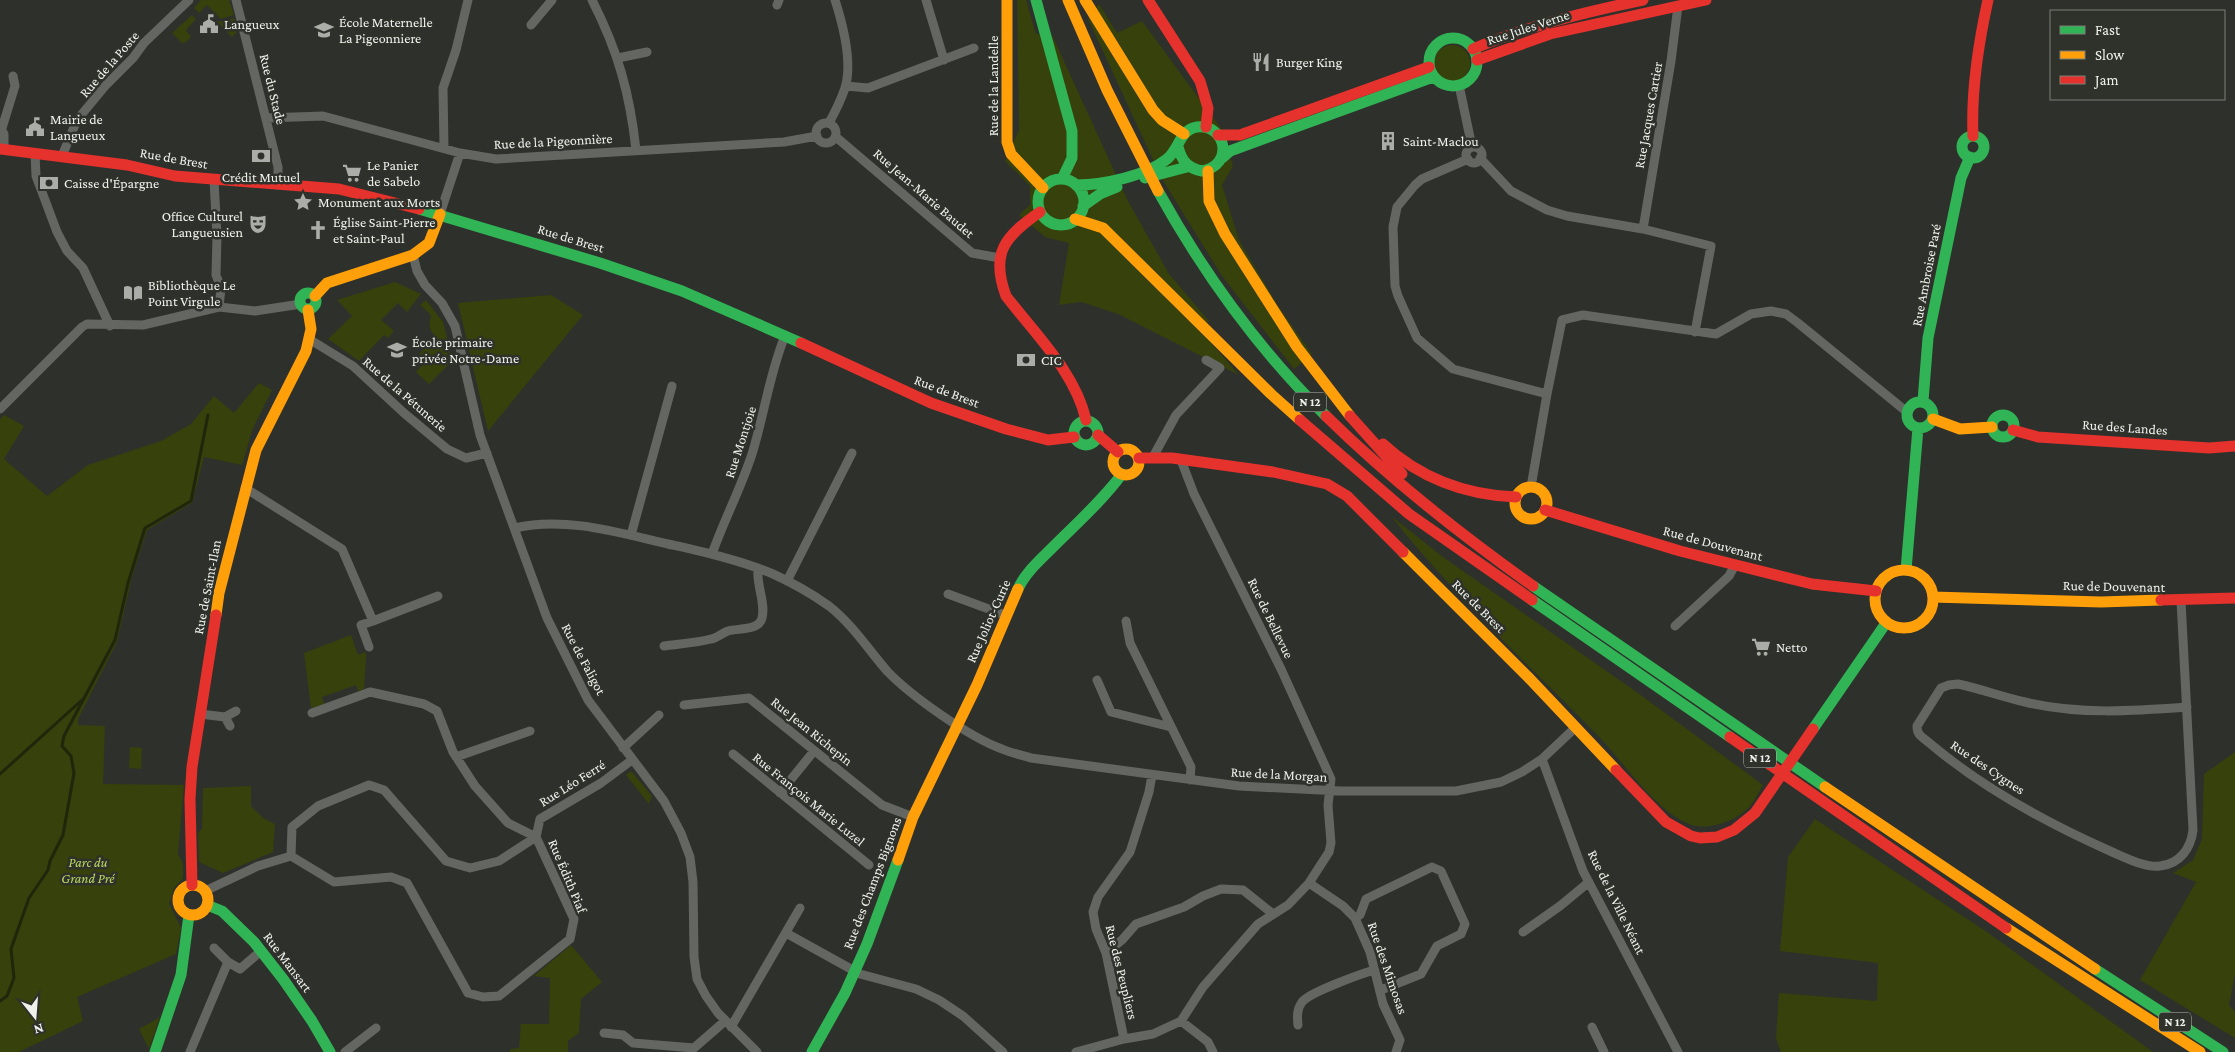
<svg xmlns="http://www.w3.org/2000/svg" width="2235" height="1052" font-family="'Crimson Pro',serif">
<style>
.green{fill:#36410b}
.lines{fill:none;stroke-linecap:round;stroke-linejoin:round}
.stream{stroke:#1f260b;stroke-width:3}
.street{stroke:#646662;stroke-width:9}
.fast{stroke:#30b455;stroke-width:11}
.slow{stroke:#ff9f0a;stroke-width:11}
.jam{stroke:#e5322d;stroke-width:11}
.labels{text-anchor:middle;stroke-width:5;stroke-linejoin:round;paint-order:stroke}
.shield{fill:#2f312b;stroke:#b5b7b3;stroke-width:1}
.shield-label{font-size:12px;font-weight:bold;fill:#eff1ed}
.poi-label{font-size:14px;fill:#eff1ed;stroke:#2f312b;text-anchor:start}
.street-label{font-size:14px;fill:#eff1ed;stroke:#2f312b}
.park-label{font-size:14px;font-style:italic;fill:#bad760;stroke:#2f312b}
</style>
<rect width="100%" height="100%" fill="#2e302c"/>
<path class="green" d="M 201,0 L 229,0 L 234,15 L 221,19 L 207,5 L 199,13 L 194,8 Z
M 1017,0 L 1026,0 L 1036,34 L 1052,35 L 1128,201 L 1169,274 L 1209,321 L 1200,330 L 1239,375 L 1118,314 L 1081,302 L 1059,305 L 1069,243 L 1045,237 L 1019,215 L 1030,205 L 1030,186 L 1005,161 L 1019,130 Z
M 1099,4 L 1117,33 L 1142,21 L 1220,127 L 1233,166 L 1222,185 L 1239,240 L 1278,306 L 1312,354 L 1294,369 L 1222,276 L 1162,179 L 1088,19 Z
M 192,15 L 196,19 L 186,30 L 191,37 L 186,42 L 182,43 L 172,33 Z
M 234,18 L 238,31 L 232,37 L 217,22 Z
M1434 63a18 18 0 1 1 36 0a18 18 0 1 1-36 0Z
M 395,282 L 421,294 L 407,312 L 398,303 L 381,320 L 394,331 L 388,338 L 384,335 L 359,361 L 328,339 L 352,316 L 337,300 Z
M 551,295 L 583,315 L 488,431 L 458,303 Z
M 426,300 L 443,322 L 453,360 L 429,384 L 416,372 L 426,361 L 419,354 L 436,337 C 428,329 429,325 431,315 L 420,305 Z
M 259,383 L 272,390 L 253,428 L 242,465 L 204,457 L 192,503 L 147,530 L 132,577 L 117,642 L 78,719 L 78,725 L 105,726 L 103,784 L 184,785 L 178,854 L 183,864 L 183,878 L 174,888 L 169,904 L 181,928 L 176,954 L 77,997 L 83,1021 L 19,1052 L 0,1052 L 0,419 L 4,415 L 24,426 L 4,459 L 47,496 L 88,465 L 161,441 L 191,424 L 214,396 L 234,413 Z
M 1391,516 L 1443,557 L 1638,693 L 1763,785 C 1759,791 1756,799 1751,805 C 1739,820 1708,832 1689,824 C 1657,812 1625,764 1600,738 C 1529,665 1454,596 1391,516 Z
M 351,635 L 358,655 L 365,652 L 366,655 L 364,689 L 358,691 L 356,685 L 322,697 L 324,704 L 311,708 L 304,653 Z
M 130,747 L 142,748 L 141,769 L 129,768 Z
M 2235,752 L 2235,974 L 2229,1005 L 2235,1012 L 2235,1038 L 2140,980 L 2196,882 L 2173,873 L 2193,860 L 2202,839 L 2204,774 Z
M 631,771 L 652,796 L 649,804 L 626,775 Z
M 251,786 L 251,806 L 263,818 L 275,824 L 273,852 L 223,873 L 199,862 L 198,833 L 202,829 L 203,788 Z
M 1815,819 L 1987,932 L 2153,1052 L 1781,1052 L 1776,1039 L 1779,993 L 1877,1001 L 1878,963 L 1780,951 L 1788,857 Z
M 571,945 L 602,982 L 581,999 L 579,1033 L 568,1041 L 568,1052 L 510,1052 L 510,1049 L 519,1048 L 521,1024 L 549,1024 L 550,978 L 534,976 Z
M 160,1017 L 149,1049 L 139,1029 Z"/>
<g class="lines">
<path class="stream" d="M 0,774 L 82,700
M 0,1001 L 7,996 L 14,978 L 11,949 L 29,898 L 48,870 L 50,861 L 63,835 L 74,773 L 71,756 L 62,746 L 64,736 L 115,640 L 128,583 L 145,528 L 191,501 L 208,415"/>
<path class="street" d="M 236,0 L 278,167 L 278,185
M 592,0 C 618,51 630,94 636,150
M 926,0 L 944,60
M 777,5 L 779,0
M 531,25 L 552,0
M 618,58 L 647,52
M 1459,85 L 1472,147
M 846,86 L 868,88 L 974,48
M 266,118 L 323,116 L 460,153 L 496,159 L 784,142 L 817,136
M 829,123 C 835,112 841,100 845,88 C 853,62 843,25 835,0
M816 133a10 10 0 1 1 20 0a10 10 0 1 1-20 0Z
M 0,127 L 4,134 L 4,149
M 2,128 L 15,86 L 13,76
M 836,137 L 972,253 L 1000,258
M1466 155a8 8 0 1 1 16 0a8 8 0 1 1-16 0Z
M 444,148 L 443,88 L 456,50 L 468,0
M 35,153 L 36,176 L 57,232 L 67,251 L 83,268 L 110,326
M 62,156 L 77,120 L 106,85 L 133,58 L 144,43 L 189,0
M 1480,158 L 1511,191 L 1547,210 L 1567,216 L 1643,229 L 1711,246 L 1695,332
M 1468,159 L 1422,179 L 1415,185 L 1397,207 L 1393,227 L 1395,286 L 1398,296 L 1417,338 L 1453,369 L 1547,394 L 1531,487
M 214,180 L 217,236 L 216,275 L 221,288 L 219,307
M 440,214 L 460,153
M 1643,229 L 1671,61 L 1678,6
M 413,255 L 417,271 L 425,285 L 442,303 L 455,326 L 480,435 L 547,618 L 588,700 L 664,801 L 681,833 L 690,857 L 693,882 L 694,957 L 697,979 L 706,996 L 718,1013 L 757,1052
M 309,339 L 353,366 L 404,413 L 447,449 L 466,458 L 487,453
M 1547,394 L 1562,320 L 1583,315 L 1716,334 L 1751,314 L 1771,311 L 1786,314 L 1798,323 L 1907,412
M 0,409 L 82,327 L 87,324 L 143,325 L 219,307 L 255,311 L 301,304
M 1153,457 L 1176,415 L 1220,368 L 1206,360
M 245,488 L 342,549 L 373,621 L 438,596
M 515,528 C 565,516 620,533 668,544 C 703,552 740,560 773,574 C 793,583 812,594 829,606 C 852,624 868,649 887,671 C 911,696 969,737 1002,749 C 1011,753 1022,755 1031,758 L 1239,786 L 1340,791 L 1456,791 L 1501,782 L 1522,772 L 1542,759 L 1576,727
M 631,535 L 672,386
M 712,554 C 724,520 741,488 752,454 C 764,416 770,371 785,336
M 787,581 L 852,453
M 948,594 L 1005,615
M 2181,601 L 2193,830 C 2191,848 2180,864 2160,866 C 2145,868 2124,857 2110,851 C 2047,823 1986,790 1933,746 C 1929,742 1922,738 1919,734 C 1917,731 1917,729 1917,726 L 1941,688 L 1949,685 L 1958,684 C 1981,689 2003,697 2025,702 C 2079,715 2133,711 2187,707
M 1126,621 L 1130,643 L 1191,767 L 1190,780
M 1675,626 L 1729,576 L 1735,565
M 664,646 C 679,644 695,643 711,639 C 717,638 722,633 728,631 C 738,628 759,631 762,618 C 766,603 756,585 758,568
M 369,647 L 361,625 L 373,621
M 1097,680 L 1111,712 L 1171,727
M 684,705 L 749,698 L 882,805 L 913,817
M 312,713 L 370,692 L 424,704 L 437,711 L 453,752 L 475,786 L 508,823 L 536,837 L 540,819 L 601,783 L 632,760
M 200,714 L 225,717 L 236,711
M 225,717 L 230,726
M 623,748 L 659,715
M 733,754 L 869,865
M 456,757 L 530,731
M 1542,759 L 1583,871 L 1678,1052
M 780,793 L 814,751
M 1309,883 L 1343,906 L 1355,918 L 1370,952 L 1383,1004 L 1400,1040 L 1396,1052
M 205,891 L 258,866 L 291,856 L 334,882 L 391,877 L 407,883 L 468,993 L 483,997 L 499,996 L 570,939 L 574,919 L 536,837 L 499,861 L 470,868 L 446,861 L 384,790 L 369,785 L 318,806 L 292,827 L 291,856
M 1355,918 L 1360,915 L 1366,899 L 1432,867 L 1441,871 L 1465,924 L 1461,934 L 1437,946 L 1421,974 L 1381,990
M 1523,932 L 1560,906 L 1589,882
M 786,933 L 860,974 L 916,989 L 939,1000 L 963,1016 L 1003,1052
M 214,948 L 228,962 L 240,969 L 261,951
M 1106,953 L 1122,940 L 1136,924 L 1184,907 L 1203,896 L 1221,889 L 1243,890 L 1273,914
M 1181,1021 L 1208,1042 L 1213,1052
M 1298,1025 C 1297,1016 1297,1009 1302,1002 C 1310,992 1361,974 1374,970
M 731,1027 L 800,908
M 1592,1027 L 1604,1052
M 604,1033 L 623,1035 L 633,1043 L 694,1048 L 725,1021
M 1124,1039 L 1106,953 L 1096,929 L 1093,912 L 1098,897 L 1130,852 L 1149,792 L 1152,775
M 190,1052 L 228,962
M 345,1052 L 376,1028
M 1076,1052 L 1124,1039 L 1153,1034 L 1181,1021 L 1203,987 L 1258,924 L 1288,905 L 1309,883 L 1329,852 L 1331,843 L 1328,805 L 1331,779 L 1281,669 L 1194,494 L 1181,460"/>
<path class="fast" d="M 1036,0 L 1072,131 L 1072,158 L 1062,179
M1429 62a24 24 0 1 1 48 0a24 24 0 1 1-48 0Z
M1962 147a11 11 0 1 1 22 0a11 11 0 1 1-22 0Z
M 1222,158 L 1230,151 L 1433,77
M 1145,178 L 1187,167
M1038 202a23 23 0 1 1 46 0a23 23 0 1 1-46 0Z
M 1076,185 C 1103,185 1146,176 1167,159 C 1179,150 1180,129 1197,127 C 1227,124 1234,166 1202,171 C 1187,168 1182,161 1178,147
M 1158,191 C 1204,274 1258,349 1326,416
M 1083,206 L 1100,194 L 1117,187
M 419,209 L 600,263 L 682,291 L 801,343
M300 301a8 8 0 1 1 16 0a8 8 0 1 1-16 0Z
M 1923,401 L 1928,338 L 1961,178 L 1970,157
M1907 415a13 13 0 1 1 26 0a13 13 0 1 1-26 0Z
M1992 426a11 11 0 1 1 22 0a11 11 0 1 1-22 0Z
M1074 433a12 12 0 1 1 24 0a12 12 0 1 1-24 0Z
M 1906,570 L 1918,428
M 1533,586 L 1825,787
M 1018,589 C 1025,573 1040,560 1052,548 C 1076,524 1102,501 1122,474
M 1532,600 L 1730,737
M 1813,729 L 1886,623
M 207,905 L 222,911 L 254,942 L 283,979 L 312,1021 L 330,1052
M 2095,969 L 2223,1052
M 155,1052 L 181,975 L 189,915
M 812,1052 L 845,993 L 867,944 L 898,860"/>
<path class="slow" d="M 1007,0 L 1007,142 L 1011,154 L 1043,188
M 1068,0 L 1107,90 L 1158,191
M 1085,0 L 1153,110 L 1162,120 L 1184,134
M 1208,171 L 1209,201 L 1225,234 L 1297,347 L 1350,416
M 1075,219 L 1103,228 L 1271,394 L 1300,420
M 315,296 L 327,283 L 413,255 L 429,243 L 440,214
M 1933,419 L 1960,429 L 1992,427
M1113 462a13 13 0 1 1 26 0a13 13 0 1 1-26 0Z
M1515 503a16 16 0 1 1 32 0a16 16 0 1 1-32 0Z
M 1403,552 L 1530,679 L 1616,770
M1875 599a29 29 0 1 1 58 0a29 29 0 1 1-58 0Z
M 1933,597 L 2101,602 L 2161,600
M 216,615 L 219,593 L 256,450 L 306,351 L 311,329 L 308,310
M 1825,787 L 2095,969
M 898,860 L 913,817 L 977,685 L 1018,589
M178 900a15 15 0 1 1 30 0a15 15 0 1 1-30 0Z
M 2006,928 L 2200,1052"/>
<path class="jam" d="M 1148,0 L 1200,81 L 1208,108 L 1206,127
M 1473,49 C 1528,26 1585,12 1643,0
M 1477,60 L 1550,34 L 1706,0
M 1218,135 L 1240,135 L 1429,67
M 1973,136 C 1971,90 1978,45 1988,0
M 0,149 L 127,165 L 175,176 L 339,189 L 419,209
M 1040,212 C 1005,236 990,253 1006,296 C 1035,334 1075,372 1086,420
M 801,343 L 931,403 L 1006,429 L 1048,440 L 1074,437
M 1326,416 C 1390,479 1460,534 1533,586
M 1350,416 L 1402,474
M 1300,420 L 1409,514 L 1532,600
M 2013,430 L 2038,437 L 2209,448 L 2235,446
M 1098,435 L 1118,452
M 1383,444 C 1421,479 1465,495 1516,497
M 1139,458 L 1172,458 L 1273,472 L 1327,484 L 1347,496 L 1403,552
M 1545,510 L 1680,551 L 1812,584 L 1876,591
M 2161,600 L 2235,598
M 1730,737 L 2006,928
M 1616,770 L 1666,822 L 1691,836 L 1700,838 L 1717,837 L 1734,830 L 1755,813 L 1813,729
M 192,885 L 190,799 L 192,767 L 216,615"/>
</g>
<defs>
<g id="civic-bare" transform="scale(1.5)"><path d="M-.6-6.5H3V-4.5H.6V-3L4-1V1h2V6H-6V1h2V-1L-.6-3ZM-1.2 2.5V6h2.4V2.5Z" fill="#abada9" stroke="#2f312b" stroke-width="2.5" paint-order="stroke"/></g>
<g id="school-bare" transform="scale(1.5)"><path d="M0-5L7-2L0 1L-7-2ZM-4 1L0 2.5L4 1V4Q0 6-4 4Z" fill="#abada9" stroke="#2f312b" stroke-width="2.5" paint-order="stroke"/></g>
<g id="restaurant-bare" transform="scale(1.5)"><path d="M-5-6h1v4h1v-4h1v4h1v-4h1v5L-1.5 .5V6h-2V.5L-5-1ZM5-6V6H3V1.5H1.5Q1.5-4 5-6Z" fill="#abada9" stroke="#2f312b" stroke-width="2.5" paint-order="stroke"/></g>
<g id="building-bare" transform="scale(1.5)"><path d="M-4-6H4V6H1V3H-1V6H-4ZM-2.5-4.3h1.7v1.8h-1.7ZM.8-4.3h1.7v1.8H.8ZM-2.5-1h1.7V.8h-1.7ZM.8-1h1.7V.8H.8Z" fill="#abada9" stroke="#2f312b" stroke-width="2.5" paint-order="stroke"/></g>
<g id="bank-bare" transform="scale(1.5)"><path d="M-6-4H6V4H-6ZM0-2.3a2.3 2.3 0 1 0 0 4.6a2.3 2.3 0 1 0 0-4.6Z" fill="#abada9" stroke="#2f312b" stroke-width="2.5" paint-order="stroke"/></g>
<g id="supermarket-bare" transform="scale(1.5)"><path d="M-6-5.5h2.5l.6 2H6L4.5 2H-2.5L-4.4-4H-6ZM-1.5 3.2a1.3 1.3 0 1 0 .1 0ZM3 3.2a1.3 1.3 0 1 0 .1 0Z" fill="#abada9" stroke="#2f312b" stroke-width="2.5" paint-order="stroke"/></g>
<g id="sight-bare" transform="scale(1.5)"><path d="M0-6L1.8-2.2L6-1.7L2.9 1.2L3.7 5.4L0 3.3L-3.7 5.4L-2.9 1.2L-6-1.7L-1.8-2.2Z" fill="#abada9" stroke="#2f312b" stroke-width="2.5" paint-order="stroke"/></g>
<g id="theatre-bare" transform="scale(1.5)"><path d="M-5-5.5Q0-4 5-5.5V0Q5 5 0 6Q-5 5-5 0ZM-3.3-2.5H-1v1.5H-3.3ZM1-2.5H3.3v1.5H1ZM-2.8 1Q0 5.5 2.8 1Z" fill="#abada9" stroke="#2f312b" stroke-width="2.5" paint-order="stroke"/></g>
<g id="church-bare" transform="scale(1.5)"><path d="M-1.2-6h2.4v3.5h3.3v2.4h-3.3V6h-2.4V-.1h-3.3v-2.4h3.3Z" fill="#abada9" stroke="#2f312b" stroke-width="2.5" paint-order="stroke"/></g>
<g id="library-bare" transform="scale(1.5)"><path d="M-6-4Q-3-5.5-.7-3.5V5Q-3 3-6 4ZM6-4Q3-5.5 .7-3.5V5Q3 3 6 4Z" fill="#abada9" stroke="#2f312b" stroke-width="2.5" paint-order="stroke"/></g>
</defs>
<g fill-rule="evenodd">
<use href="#civic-bare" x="209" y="24"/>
<use href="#school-bare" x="324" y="30"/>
<use href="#restaurant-bare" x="1261" y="62"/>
<use href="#civic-bare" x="35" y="127"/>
<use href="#building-bare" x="1388" y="141"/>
<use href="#bank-bare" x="261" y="156"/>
<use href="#supermarket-bare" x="352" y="173"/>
<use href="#bank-bare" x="49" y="183"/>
<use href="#sight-bare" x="303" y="202"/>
<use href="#theatre-bare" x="258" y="224"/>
<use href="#church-bare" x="318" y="230"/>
<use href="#library-bare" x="133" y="293"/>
<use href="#school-bare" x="397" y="350"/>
<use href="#bank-bare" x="1026" y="360"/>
<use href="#supermarket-bare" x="1761" y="647"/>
</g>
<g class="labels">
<g class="shield">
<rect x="1294" y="392.5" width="32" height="19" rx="4"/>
<rect x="1744" y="748.5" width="32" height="19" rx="4"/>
<rect x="2159" y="1012.5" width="32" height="19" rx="4"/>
</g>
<g class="shield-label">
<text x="1310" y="406">N 12</text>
<text x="1760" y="762">N 12</text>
<text x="2175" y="1026">N 12</text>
</g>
<g class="poi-label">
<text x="339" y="27">École Maternelle<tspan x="339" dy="16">La Pigeonniere</tspan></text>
<text x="224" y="29">Langueux</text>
<text x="1276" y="67">Burger King</text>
<text x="50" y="124">Mairie de<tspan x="50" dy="16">Langueux</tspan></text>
<text x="1403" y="146">Saint-Maclou</text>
<text x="367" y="170">Le Panier<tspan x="367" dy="16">de Sabelo</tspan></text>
<text x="261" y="182" text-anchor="middle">Crédit Mutuel</text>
<text x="64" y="188">Caisse d'Épargne</text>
<text x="318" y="207">Monument aux Morts</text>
<text x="243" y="221" text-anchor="end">Office Culturel<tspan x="243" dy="16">Langueusien</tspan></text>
<text x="333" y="227">Église Saint-Pierre<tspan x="333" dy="16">et Saint-Paul</tspan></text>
<text x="148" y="290">Bibliothèque Le<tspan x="148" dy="16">Point Virgule</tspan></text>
<text x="412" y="347">École primaire<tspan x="412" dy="16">privée Notre-Dame</tspan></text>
<text x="1041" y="365">CIC</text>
<text x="1776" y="652">Netto</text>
</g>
<g class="street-label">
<text transform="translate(1528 27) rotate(-18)" y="5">Rue Jules Verne</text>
<text transform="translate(109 64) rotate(-49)" y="5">Rue de la Poste</text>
<text transform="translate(993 86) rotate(-90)" y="5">Rue de la Landelle</text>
<text transform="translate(273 89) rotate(76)" y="5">Rue du Stade</text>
<text transform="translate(1648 115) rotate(-80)" y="5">Rue Jacques Cartier</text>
<text transform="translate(553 141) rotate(-3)" y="5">Rue de la Pigeonnière</text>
<text transform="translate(174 158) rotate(10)" y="5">Rue de Brest</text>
<text transform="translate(924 193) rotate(41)" y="5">Rue Jean-Marie Baudet</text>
<text transform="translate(571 238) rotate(17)" y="5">Rue de Brest</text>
<text transform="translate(1926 275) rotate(-79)" y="5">Rue Ambroise Paré</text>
<text transform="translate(947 391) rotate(21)" y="5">Rue de Brest</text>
<text transform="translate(405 394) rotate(41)" y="5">Rue de la Pétunerie</text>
<text transform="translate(2125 427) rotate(4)" y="5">Rue des Landes</text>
<text transform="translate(740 442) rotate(-72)" y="5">Rue Montjoie</text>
<text transform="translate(1713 543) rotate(15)" y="5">Rue de Douvenant</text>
<text transform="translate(2114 586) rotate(1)" y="5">Rue de Douvenant</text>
<text transform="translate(207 587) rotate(-79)" y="5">Rue de Saint-Ilan</text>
<text transform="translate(1479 606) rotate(45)" y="5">Rue de Brest</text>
<text transform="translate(1271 618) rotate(64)" y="5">Rue de Bellevue</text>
<text transform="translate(988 621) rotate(-66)" y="5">Rue Joliot-Curie</text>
<text transform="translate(584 659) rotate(62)" y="5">Rue de Faligot</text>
<text transform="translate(812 731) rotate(39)" y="5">Rue Jean Richepin</text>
<text transform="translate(1988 767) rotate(34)" y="5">Rue des Cygnes</text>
<text transform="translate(1279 774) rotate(3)" y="5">Rue de la Morgan</text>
<text transform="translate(572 783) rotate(-32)" y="5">Rue Léo Ferré</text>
<text transform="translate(809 799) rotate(39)" y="5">Rue François Marie Luzel</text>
<text transform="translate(568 876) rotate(67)" y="5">Rue Édith Piaf</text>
<text transform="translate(872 883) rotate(-69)" y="5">Rue des Champs Bignons</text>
<text transform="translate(1617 902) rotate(64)" y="5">Rue de la Ville Néant</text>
<text transform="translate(288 962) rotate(53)" y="5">Rue Mansart</text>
<text transform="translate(1388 968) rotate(71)" y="5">Rue des Mimosas</text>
<text transform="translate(1122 972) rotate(76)" y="5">Rue des Peupliers</text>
</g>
<g class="park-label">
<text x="88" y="867">Parc du<tspan x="88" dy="16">Grand Pré</tspan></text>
</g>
</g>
<rect x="2050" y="10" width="175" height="90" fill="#2f312b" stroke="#7c7e79"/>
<rect x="2060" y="26" width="25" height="8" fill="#30b455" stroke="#7c7e79"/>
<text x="2095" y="35" font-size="15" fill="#eff1ed">Fast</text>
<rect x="2060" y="51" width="25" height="8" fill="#ff9f0a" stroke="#7c7e79"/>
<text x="2095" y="60" font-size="15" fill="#eff1ed">Slow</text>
<rect x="2060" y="76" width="25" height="8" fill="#e5322d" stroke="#7c7e79"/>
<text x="2095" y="85" font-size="15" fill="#eff1ed">Jam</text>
<g transform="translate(35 1017) rotate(163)" stroke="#2f312b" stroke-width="4" paint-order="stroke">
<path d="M0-4L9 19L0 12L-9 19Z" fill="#eff1ed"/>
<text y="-8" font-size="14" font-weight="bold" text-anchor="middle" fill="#eff1ed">N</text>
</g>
</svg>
